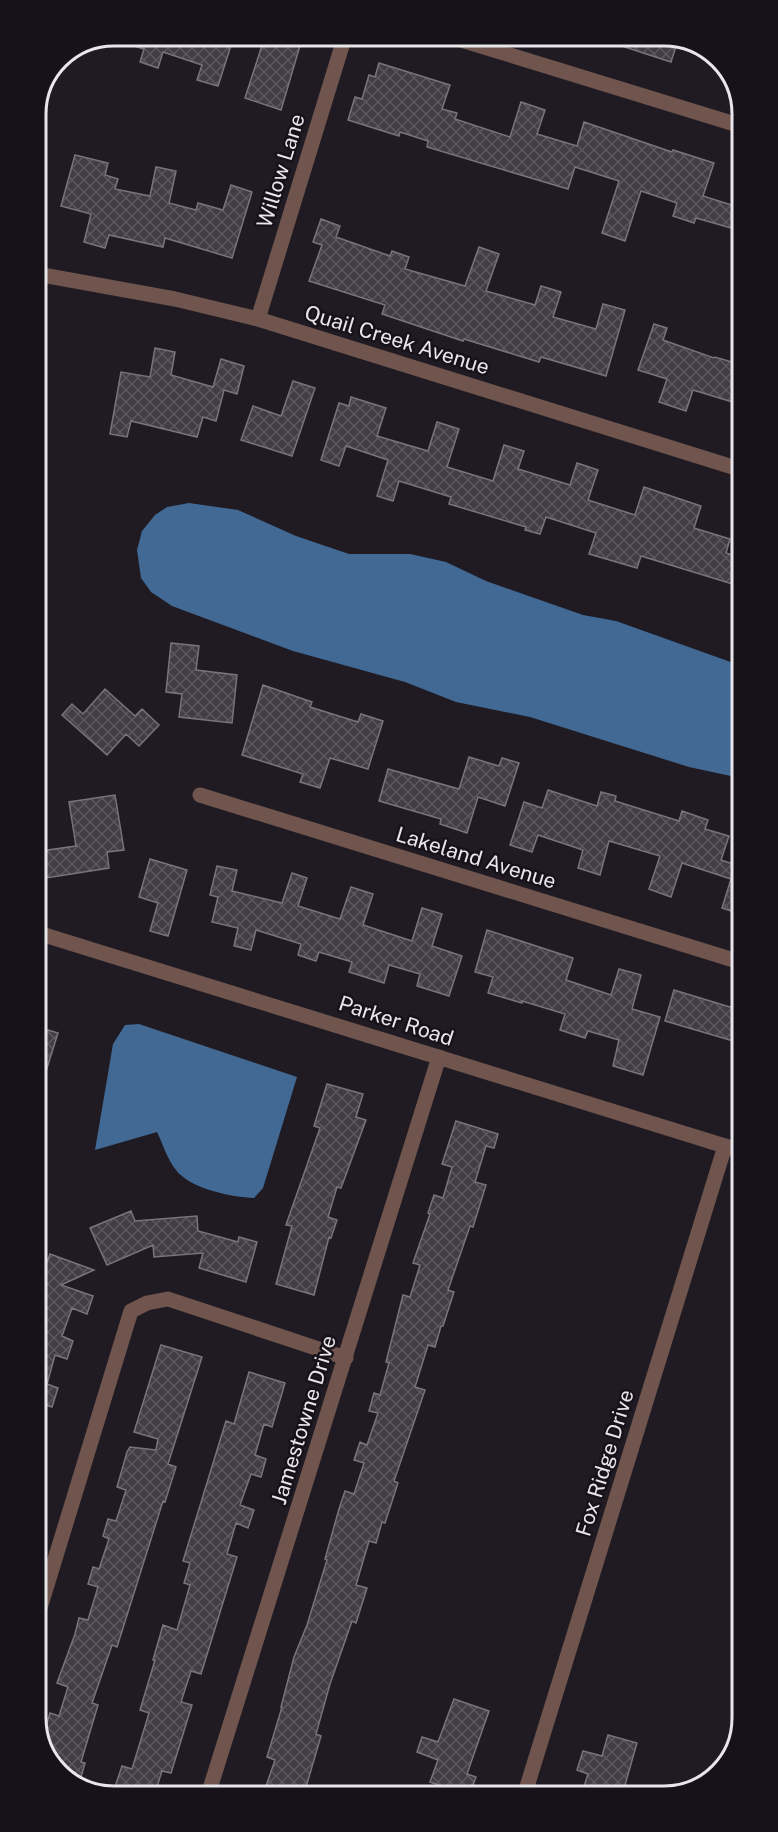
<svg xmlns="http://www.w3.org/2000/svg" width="778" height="1832" font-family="'Public Sans',sans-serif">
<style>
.water{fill:#416994}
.building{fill:url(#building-cross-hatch);stroke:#7a737e;stroke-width:1.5}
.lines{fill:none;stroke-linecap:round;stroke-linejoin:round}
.minor{stroke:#6f554d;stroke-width:15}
.tertiary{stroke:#6f554d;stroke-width:15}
.labels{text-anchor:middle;stroke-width:5;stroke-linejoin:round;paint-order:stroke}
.street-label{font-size:21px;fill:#e9e6eb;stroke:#17121a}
.rim{fill:none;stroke:#e9e6eb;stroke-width:3}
</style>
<defs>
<pattern id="building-cross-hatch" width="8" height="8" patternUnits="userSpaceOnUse" patternTransform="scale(1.5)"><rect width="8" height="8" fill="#423c45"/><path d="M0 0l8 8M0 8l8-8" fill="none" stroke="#5d5860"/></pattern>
</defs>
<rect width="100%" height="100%" fill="#201b23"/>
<path class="water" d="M 189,503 L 238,510 L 296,536 L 349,554 L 410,554 L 446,562 L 486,581 L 583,615 L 616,621 L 739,665 L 740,778 L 689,767 L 530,717 L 456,702 L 405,682 L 293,651 L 172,606 L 151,592 L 141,578 L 137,550 L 142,531 L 155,515 L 167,507 Z
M 139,1024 L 297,1077 L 263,1188 L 254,1198 C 232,1197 190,1189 176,1170 C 167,1159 163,1144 157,1132 L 95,1150 L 113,1044 L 125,1025 Z"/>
<path class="building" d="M 234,36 L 218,86 L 197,80 L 202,65 L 163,52 L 158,68 L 140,62 L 144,49 L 113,40 L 115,36 Z
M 265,36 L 293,36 L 302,39 L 281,110 L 245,98 Z
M 600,36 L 669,36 L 678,40 L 671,62 L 600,39 Z
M 379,63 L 450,85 L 442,109 L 457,113 L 455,119 L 510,137 L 521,102 L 545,110 L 537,134 L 577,146 L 584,122 L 672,152 L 673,150 L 714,163 L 703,196 L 738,207 L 738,230 L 696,218 L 694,223 L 673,216 L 677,203 L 641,191 L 625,241 L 602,233 L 619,181 L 575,167 L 568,189 L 427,147 L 428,141 L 400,132 L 399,136 L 348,120 L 355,97 L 362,99 L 369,75 L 375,77 Z
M 75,155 L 108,163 L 105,175 L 118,179 L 115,189 L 150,196 L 156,167 L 176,171 L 169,203 L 196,210 L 198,203 L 223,210 L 231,185 L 252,192 L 232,258 L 165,238 L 163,247 L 109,235 L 105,248 L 84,242 L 91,214 L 61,206 Z
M 321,219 L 340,226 L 336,237 L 390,256 L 392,251 L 409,257 L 405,269 L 465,286 L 479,247 L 499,254 L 486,291 L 535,305 L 541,286 L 561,292 L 553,317 L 596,329 L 603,304 L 625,310 L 606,376 L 541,357 L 539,362 L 464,339 L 463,341 L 382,314 L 385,305 L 309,281 L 322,245 L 313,242 Z
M 654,324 L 667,328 L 663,340 L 714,358 L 715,357 L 739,364 L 739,404 L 693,390 L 686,411 L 659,402 L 667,379 L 638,370 Z
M 155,348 L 175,352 L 171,375 L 213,387 L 221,359 L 244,366 L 237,394 L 224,390 L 216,421 L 203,417 L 197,437 L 131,421 L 127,437 L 110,434 L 121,372 L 150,377 Z
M 293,381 L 315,388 L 292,456 L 241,440 L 253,406 L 281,416 Z
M 351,397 L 386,408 L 377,436 L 428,451 L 437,422 L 459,429 L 447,467 L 493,481 L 504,445 L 524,451 L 518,469 L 570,485 L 577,463 L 598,470 L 588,500 L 635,515 L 644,487 L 701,506 L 694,528 L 730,539 L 726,553 L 739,557 L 739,586 L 641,556 L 637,568 L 589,554 L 596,533 L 546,517 L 540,534 L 525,530 L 526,527 L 449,504 L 451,497 L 399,481 L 393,501 L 377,496 L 388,460 L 346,446 L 339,466 L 321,460 L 339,403 L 349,406 Z
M 171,643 L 199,646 L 196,670 L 237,675 L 232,723 L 179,717 L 182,694 L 166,692 Z
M 263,685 L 312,702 L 310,707 L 358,722 L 361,714 L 383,721 L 368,769 L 330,758 L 320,788 L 300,782 L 303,774 L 242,755 Z
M 105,689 L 135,716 L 142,709 L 159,725 L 139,746 L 126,734 L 107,755 L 62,715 L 72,704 L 83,714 Z
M 469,757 L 499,766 L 502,758 L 519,763 L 505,806 L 478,797 L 467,833 L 440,824 L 441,819 L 379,801 L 388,769 L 459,789 Z
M 548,790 L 597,806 L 601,792 L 616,796 L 615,801 L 679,821 L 682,811 L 708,820 L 705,829 L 729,836 L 721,860 L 736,865 L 737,861 L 740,862 L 740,914 L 722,908 L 731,879 L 682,863 L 671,897 L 649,889 L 660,856 L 609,841 L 600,875 L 578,868 L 583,850 L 538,835 L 532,852 L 510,845 L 524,802 L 542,808 Z
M 115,795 L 124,850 L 107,852 L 109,868 L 46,878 L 41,851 L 76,846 L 69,802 Z
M 150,859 L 187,870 L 168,936 L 150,931 L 158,903 L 139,897 Z
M 217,866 L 237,870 L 232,891 L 282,903 L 292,873 L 307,878 L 298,906 L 340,919 L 351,887 L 373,894 L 363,925 L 412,941 L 422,908 L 442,914 L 432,946 L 462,956 L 449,996 L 417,986 L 420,974 L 389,965 L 384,983 L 349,972 L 352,962 L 319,952 L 316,961 L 298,955 L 301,944 L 256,930 L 251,950 L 234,946 L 238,928 L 212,922 L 218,897 L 210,895 Z
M 487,930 L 573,958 L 566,980 L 611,995 L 619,969 L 641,975 L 632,1009 L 660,1017 L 643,1075 L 613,1066 L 619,1040 L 588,1031 L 585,1038 L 560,1030 L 565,1014 L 522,1001 L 522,1003 L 488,993 L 493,977 L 475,972 Z
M 674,990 L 740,1010 L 740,1043 L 665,1021 Z
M 38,1027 L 58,1033 L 42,1084 L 39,1083 Z
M 327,1084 L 363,1094 L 356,1117 L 366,1120 L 341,1188 L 337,1187 L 328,1217 L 337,1220 L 331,1238 L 329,1237 L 314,1295 L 276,1284 L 292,1226 L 286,1225 L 320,1128 L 314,1126 Z
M 456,1121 L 498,1134 L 494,1148 L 486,1146 L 475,1182 L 486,1185 L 473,1227 L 470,1226 L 448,1290 L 454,1292 L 443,1326 L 441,1326 L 435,1347 L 428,1345 L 415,1387 L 425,1390 L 394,1481 L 398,1483 L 385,1523 L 382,1522 L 376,1543 L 369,1541 L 356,1585 L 367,1588 L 356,1623 L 352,1621 L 330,1684 L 316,1734 L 321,1736 L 304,1794 L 263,1795 L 275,1760 L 267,1757 L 282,1707 L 281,1707 L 294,1657 L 307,1625 L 327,1560 L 325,1559 L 339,1509 L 345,1491 L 354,1494 L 364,1463 L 354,1460 L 360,1442 L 367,1445 L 378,1413 L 369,1411 L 374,1393 L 380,1395 L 389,1363 L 386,1362 L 403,1295 L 410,1297 L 420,1265 L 413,1263 L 430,1214 L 428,1213 L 434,1195 L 443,1198 L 452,1167 L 442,1164 Z
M 131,1211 L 135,1221 L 197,1216 L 198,1231 L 238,1242 L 239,1237 L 257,1242 L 246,1282 L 199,1268 L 203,1253 L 154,1257 L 153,1245 L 107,1265 L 90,1228 Z
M 50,1254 L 94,1270 L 61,1285 L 93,1296 L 87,1314 L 72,1308 L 62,1336 L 73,1341 L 67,1359 L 55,1355 L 47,1384 L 58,1388 L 52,1407 L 39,1403 L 39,1277 L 41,1278 Z
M 161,1345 L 202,1357 L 168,1464 L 176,1467 L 165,1502 L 163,1501 L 117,1647 L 112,1645 L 92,1703 L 98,1705 L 81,1762 L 85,1763 L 79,1784 L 67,1779 L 41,1743 L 50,1713 L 59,1716 L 68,1687 L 57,1683 L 75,1634 L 79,1618 L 88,1620 L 98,1587 L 88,1584 L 93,1567 L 99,1569 L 109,1539 L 103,1536 L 108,1519 L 116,1521 L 126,1490 L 117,1487 L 127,1452 L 130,1447 L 156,1450 L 158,1439 L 134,1432 Z
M 249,1372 L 285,1383 L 272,1427 L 264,1424 L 255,1455 L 266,1459 L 261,1477 L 251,1474 L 240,1505 L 254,1510 L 248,1528 L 236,1523 L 227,1554 L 237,1557 L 201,1674 L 191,1671 L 181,1702 L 192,1705 L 171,1773 L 162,1771 L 154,1796 L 112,1796 L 122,1766 L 132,1769 L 149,1713 L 140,1710 L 155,1660 L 153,1660 L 163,1625 L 177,1630 L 190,1585 L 184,1583 L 190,1563 L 183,1561 L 226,1421 L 234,1424 Z
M 454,1699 L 489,1711 L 467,1774 L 476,1777 L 470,1793 L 445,1794 L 447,1788 L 430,1782 L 438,1760 L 417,1752 L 422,1737 L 438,1742 Z
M 608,1735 L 637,1743 L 623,1792 L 582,1793 L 588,1774 L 577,1770 L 583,1751 L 602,1756 Z"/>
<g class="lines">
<path class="minor" d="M 448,36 L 738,125
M 37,274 L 175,299 L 258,319 L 739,469
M 258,319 L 345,36
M 200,795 L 740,962
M 40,1608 L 131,1311 L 147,1303 L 168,1299 L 346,1358
M 525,1793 L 725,1146
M 208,1795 L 439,1057"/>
<path class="tertiary" d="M 38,933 C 273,1005 506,1079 741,1151"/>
</g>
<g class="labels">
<g class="street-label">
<text transform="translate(281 171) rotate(-73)" y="7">Willow Lane</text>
<text transform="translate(397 340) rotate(17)" y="7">Quail Creek Avenue</text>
<text transform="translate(476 858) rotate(17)" y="7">Lakeland Avenue</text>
<text transform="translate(396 1021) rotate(18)" y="7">Parker Road</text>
<text transform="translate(304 1420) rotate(-73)" y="7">Jamestowne Drive</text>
<text transform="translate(605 1463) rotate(-73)" y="7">Fox Ridge Drive</text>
</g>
</g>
<path d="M0 0H778V1832H0ZM114 46H664A68 68 0 0 1 732 114V1718A68 68 0 0 1 664 1786H114A68 68 0 0 1 46 1718V114A68 68 0 0 1 114 46Z" fill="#17121a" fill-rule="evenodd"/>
<path class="rim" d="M114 46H664A68 68 0 0 1 732 114V1718A68 68 0 0 1 664 1786H114A68 68 0 0 1 46 1718V114A68 68 0 0 1 114 46Z"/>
</svg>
